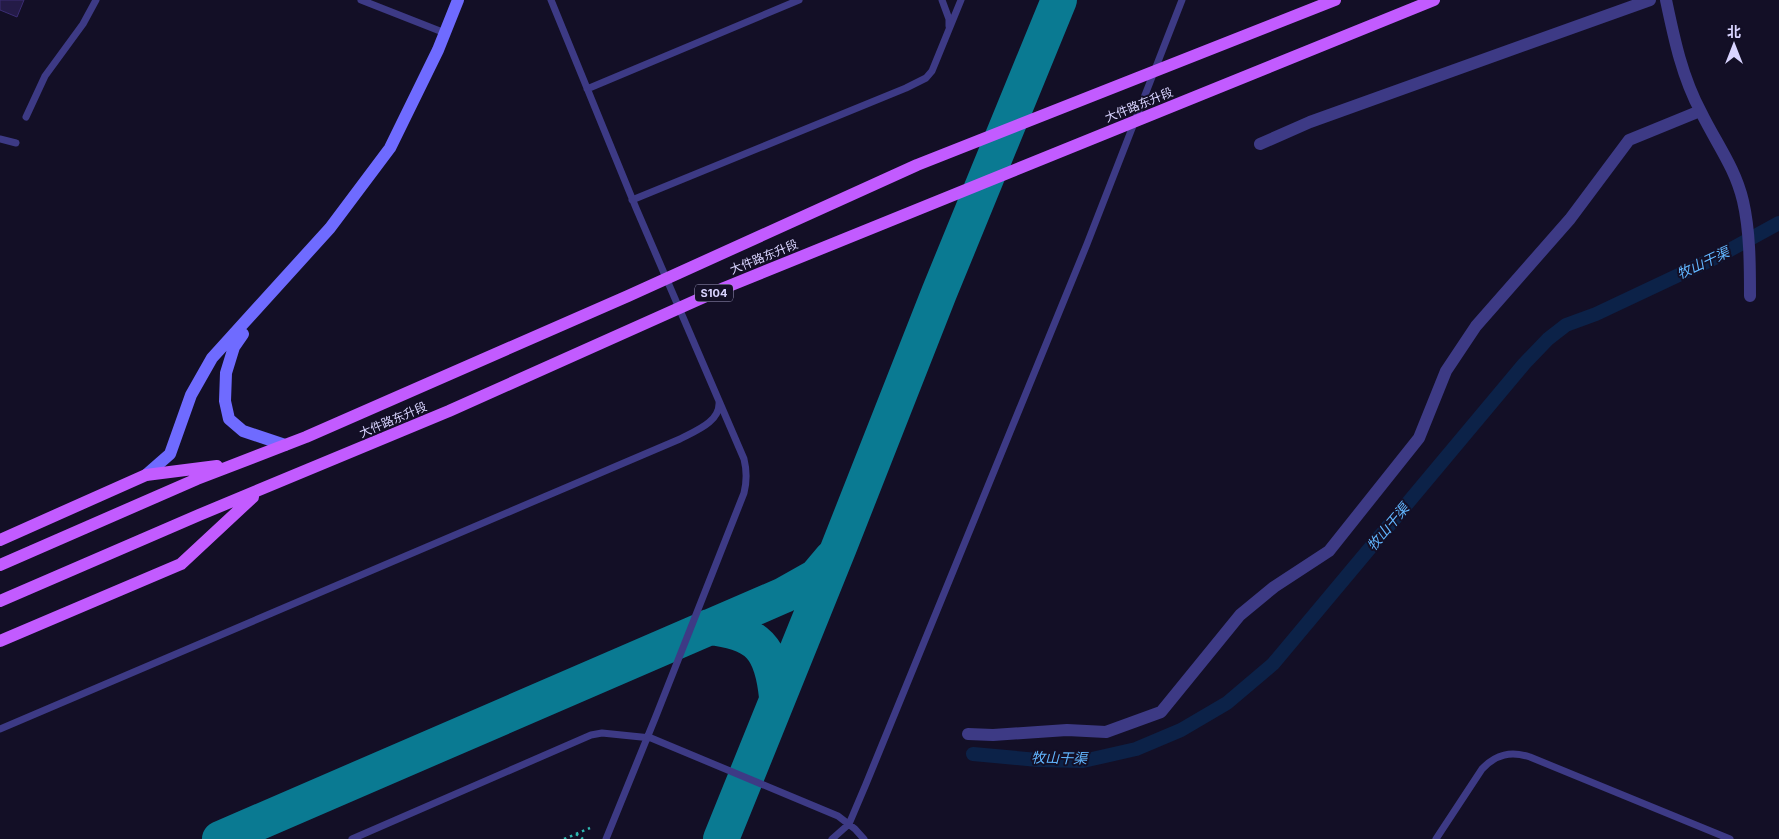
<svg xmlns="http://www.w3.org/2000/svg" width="1779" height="839" font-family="Inter,'Noto Sans SC',sans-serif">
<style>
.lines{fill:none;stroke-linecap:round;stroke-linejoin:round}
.canal{stroke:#0c2248;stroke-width:14}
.taxiway{stroke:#0a7a92;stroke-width:36}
.building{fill:#241b47;stroke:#3b2d73}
.path{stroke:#2fb8b0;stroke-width:2.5;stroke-dasharray:2.5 4;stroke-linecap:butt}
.lane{stroke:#3d3a85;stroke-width:7}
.street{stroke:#3d3a85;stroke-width:12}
.secondary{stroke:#6f6bff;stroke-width:12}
.primary{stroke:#c25bff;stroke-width:12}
.labels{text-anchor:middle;stroke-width:4;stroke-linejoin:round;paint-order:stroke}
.shield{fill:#130f26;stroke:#9e99be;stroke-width:1}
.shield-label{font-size:11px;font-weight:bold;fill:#d9d4ff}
.street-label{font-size:12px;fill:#d9d4ff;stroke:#130f26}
.water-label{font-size:14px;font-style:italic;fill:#62b6ff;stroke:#130f26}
</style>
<rect width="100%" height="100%" fill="#130f26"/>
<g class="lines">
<path class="canal" d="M 973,754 L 1038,760 L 1083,761 L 1136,749 L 1181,730 L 1227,703 L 1273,664 L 1524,364 L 1548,339 L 1566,325 L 1596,314 L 1717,257 L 1779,223"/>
<path class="taxiway" d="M 709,627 C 758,632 772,648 777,697
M 220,839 L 784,595 L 816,577 L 832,558
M 721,839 L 839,547 L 939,293 L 1059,0"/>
</g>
<path class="building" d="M 0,0 L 24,0 L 17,17 L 0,10 Z"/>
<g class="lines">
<path class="path" d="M 576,834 L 590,828
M 564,839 L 576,834 L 583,839"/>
<path class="lane" d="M 361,0 L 445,33
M 551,0 L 636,208 L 744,459 C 747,471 747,481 744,493 L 656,716 L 606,839
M 942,0 L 949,19 L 949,26
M 587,89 L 799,0
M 26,117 L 45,76 L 83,24 L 96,0
M 0,139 L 16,143
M 632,200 L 906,88 L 926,78 L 932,71 L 961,0
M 0,729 L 680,439 C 695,431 721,422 719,401
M 352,839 L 591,735 L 602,733 L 651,738 L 838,816 L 855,829 L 864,839
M 832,839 L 849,824 L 866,784 L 1087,244 L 1182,0
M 1436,839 L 1482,769 C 1496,754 1511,751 1530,757 L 1730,839"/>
<path class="street" d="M 1666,0 C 1674,38 1682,77 1701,112 C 1716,143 1735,167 1743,201 C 1750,231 1750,266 1750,296
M 1260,144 L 1310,122 L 1650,0
M 968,734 L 993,735 L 1067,730 L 1106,732 L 1161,712 L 1240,615 L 1274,587 L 1329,551 L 1419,438 L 1446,371 L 1476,326 L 1570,219 L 1629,140 L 1700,111"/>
<path class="secondary" d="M 243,334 L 234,347 L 226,373 L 225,401 L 229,419 L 243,431 L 285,445
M 146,475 L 170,454 L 191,395 L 212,358 L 330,228 L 390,148 L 438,50 L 458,0"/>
<path class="primary" d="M 0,540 L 146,475 L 217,466
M 0,565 L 197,479 L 306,437 L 628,296 L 917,165 L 1335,0
M 0,601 L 199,515 L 449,411 L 724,288 L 1434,0
M 0,641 L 181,564 L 253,497"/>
</g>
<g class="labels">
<rect class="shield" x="695" y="284.5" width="38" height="17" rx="4"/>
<g class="shield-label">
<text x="714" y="297">S104</text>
</g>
<g class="street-label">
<text transform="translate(1139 105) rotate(-22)" y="4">大件路东升段</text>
<text transform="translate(764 257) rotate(-22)" y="4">大件路东升段</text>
<text transform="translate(393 420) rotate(-23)" y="4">大件路东升段</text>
</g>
<g class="water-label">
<text transform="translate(1703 263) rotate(-25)" y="5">牧山干渠</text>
<text transform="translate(1388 527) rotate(-50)" y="5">牧山干渠</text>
<text transform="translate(1059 758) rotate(1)" y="5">牧山干渠</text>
</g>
</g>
<g transform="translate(1734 45)" stroke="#130f26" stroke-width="4" paint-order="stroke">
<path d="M0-4L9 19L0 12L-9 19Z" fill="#d9d4ff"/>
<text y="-8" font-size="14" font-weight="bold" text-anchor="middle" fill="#d9d4ff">北</text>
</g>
</svg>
